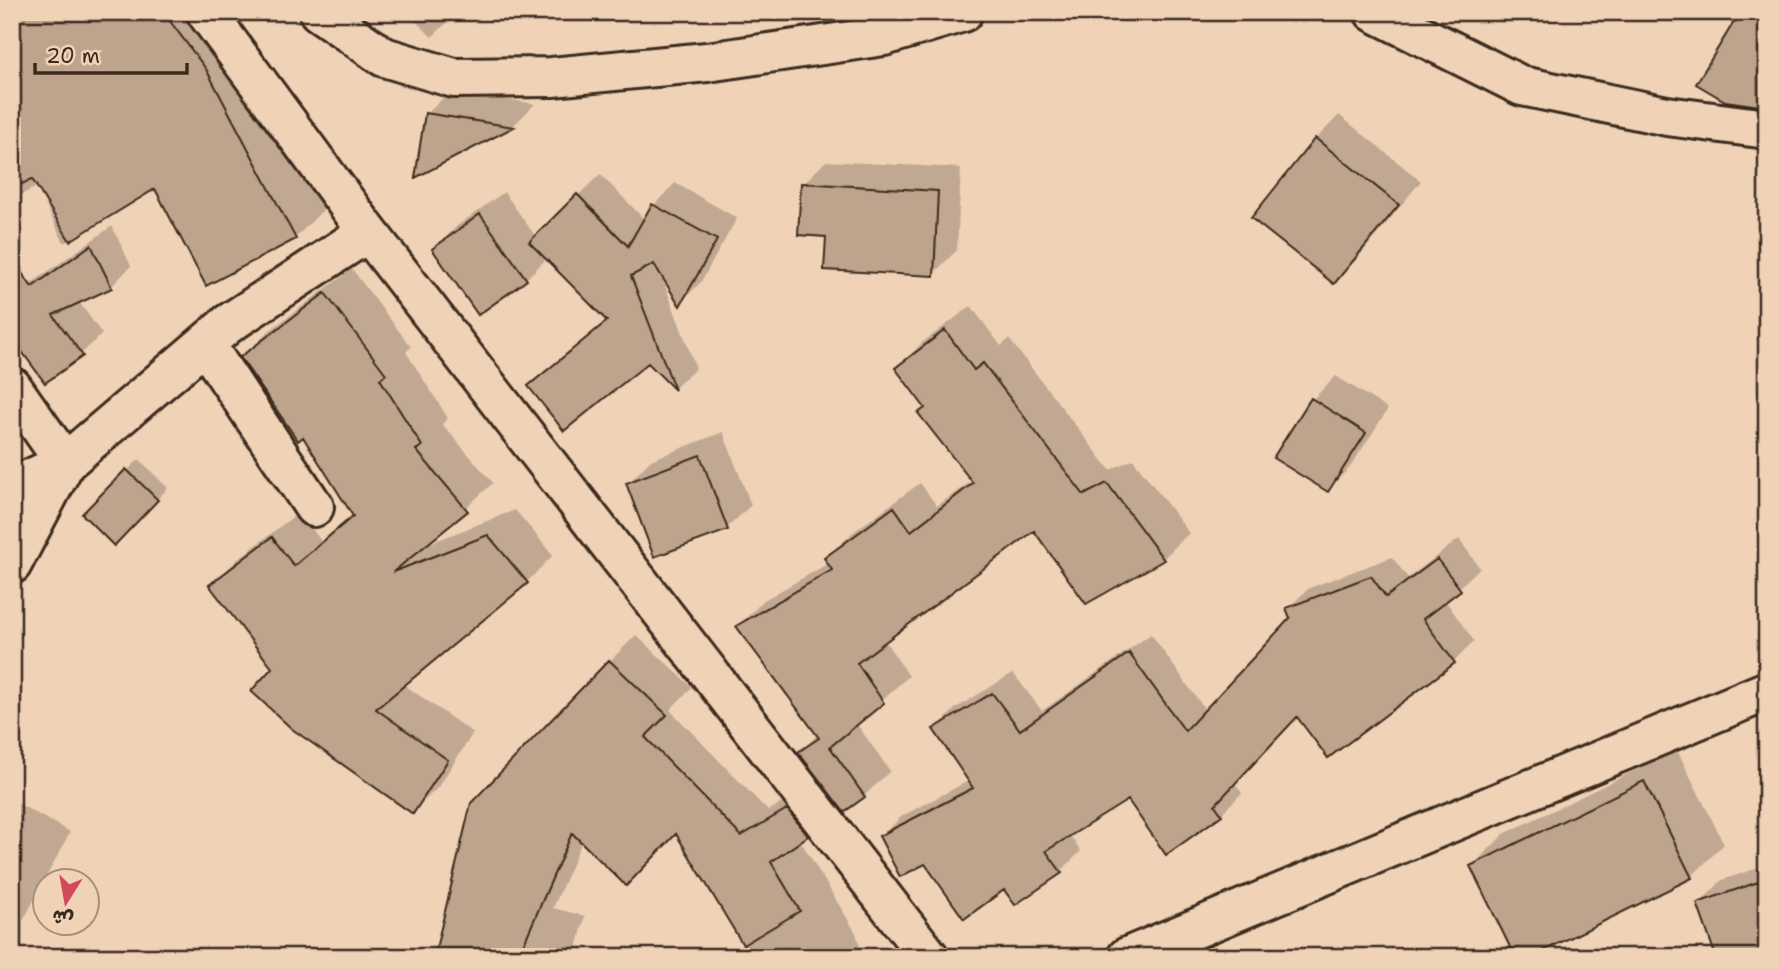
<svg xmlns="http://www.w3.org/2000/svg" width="1779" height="969" font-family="'Shantell Sans','Playpen Sans Arabic',sans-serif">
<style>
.shadow{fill:#0003}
.building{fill:#bea48c;stroke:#3b2a1e;stroke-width:2}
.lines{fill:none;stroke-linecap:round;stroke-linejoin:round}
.street-casing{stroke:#3b2a1e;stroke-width:44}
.street{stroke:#f0d3b7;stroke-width:38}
</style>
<rect width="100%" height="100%" fill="#f0d3b7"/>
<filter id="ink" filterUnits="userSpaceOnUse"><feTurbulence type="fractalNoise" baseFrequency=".0143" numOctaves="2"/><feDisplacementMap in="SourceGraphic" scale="14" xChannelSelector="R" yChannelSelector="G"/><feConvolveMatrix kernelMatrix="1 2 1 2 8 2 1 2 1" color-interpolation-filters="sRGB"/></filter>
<g filter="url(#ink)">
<path class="shadow" d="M 12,12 L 213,12 L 237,44 L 324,209 L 295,238 L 156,187 L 64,243 L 37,187 L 12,199 Z
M 406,12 L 458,12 L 432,37 Z
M 451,90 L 535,104 L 513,126 L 417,175 L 427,114 Z
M 1339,115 L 1421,181 L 1357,259 L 1334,282 L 1253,218 L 1316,139 Z
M 826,161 L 961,168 L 957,250 L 933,274 L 828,236 L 803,184 Z
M 600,174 L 645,220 L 654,205 L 675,183 L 737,218 L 701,282 L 680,303 L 661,275 L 696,368 L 675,388 L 648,360 L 530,386 L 607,319 L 547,258 L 526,279 L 479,312 L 434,249 L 457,226 L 504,192 L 536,237 Z
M 112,226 L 131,266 L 111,287 L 79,302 L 102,334 L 81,354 L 12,297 Z
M 352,269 L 411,347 L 406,352 L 448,418 L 442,424 L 493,483 L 425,545 L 515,510 L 553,555 L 527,582 L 403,684 L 473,733 L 439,786 L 413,812 L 275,668 L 211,585 L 238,559 L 299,512 L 321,541 L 353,514 L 304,434 L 243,358 L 269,331 Z
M 971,306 L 1001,346 L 1009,339 L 1110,470 L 1133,459 L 1189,533 L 1163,559 L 1087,602 L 1034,529 L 885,641 L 909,676 L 856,723 L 890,771 L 864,796 L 800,752 L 818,734 L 738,626 L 764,600 L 829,563 L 826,559 L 852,533 L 920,483 L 937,506 L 973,480 L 927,407 L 897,368 L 923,342 Z
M 1336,376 L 1388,409 L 1351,466 L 1328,490 L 1313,399 Z
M 723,432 L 751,505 L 727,528 L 628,483 L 651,460 Z
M 139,459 L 168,488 L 114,543 L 85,514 Z
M 1459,539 L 1480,568 L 1445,600 L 1474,641 L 1454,662 L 1298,715 L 1235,783 L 1242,793 L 1221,814 L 1167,853 L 1129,798 L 1069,834 L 1081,851 L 1061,871 L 1005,888 L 925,861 L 881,837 L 902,816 L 970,780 L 935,729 L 956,708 L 1013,673 L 1042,711 L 1151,634 L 1206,711 L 1292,618 L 1288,608 L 1309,588 L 1392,557 L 1408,578 Z
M 636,635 L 692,687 L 670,710 L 768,811 L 814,784 L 833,809 L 800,840 L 856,933 L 863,957 L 752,957 L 676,832 L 582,841 L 553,908 L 585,916 L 575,957 L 436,957 L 610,661 Z
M 1677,750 L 1724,844 L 1691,877 L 1472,866 L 1504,834 Z
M 12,800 L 70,832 L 12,942 Z
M 1767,865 L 1767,957 L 1699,904 L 1722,880 Z"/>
<path class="building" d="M 12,12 L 163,12 L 206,69 L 296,239 L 206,286 L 155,189 L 70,241 L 32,179 L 12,189 Z
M 1740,12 L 1767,12 L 1767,107 L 1725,101 L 1696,84 Z
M 425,113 L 514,127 L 415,178 Z
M 1315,138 L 1399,205 L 1334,284 L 1251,218 Z
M 801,183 L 938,191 L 934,276 L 824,270 L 826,237 L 798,235 Z
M 577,194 L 628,246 L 652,204 L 717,240 L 680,306 L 654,264 L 631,276 L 675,390 L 648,363 L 564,431 L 528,386 L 607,321 L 529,242 Z
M 480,214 L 527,280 L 478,315 L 432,249 Z
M 91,245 L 112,288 L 53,315 L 83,356 L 45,383 L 12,338 L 12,259 L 32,287 Z
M 325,293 L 386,374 L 380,379 L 422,446 L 416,450 L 468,511 L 393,572 L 488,535 L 528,583 L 376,709 L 448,760 L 413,814 L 292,729 L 251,691 L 272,668 L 209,585 L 272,537 L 294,566 L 353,516 L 303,437 L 298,441 L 240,357 Z
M 945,330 L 974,370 L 983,363 L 1084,495 L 1107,483 L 1164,560 L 1086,604 L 1034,531 L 857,663 L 884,703 L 830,747 L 865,797 L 844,812 L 798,752 L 819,738 L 736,626 L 832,570 L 824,558 L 894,507 L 911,531 L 973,483 L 918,413 L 925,408 L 895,368 Z
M 1311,398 L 1366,433 L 1328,492 L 1273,458 Z
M 700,455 L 728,530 L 654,557 L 626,483 Z
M 126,469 L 158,500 L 114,546 L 82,514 Z
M 1437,559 L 1461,590 L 1423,619 L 1455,663 L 1328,758 L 1297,717 L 1215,805 L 1222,815 L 1166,855 L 1128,800 L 1046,851 L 1062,873 L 1015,905 L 1004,890 L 964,919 L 925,864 L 900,877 L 879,836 L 973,788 L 933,729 L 992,693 L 1020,730 L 1129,653 L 1185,731 L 1290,618 L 1286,608 L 1371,576 L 1386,597 Z
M 609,660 L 667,715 L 645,737 L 741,836 L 787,809 L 808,836 L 771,862 L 800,911 L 743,945 L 676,834 L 626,886 L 572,833 L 518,957 L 434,957 L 471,803 Z
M 1644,781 L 1692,878 L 1531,957 L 1515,957 L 1470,866 Z
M 1767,879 L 1767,957 L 1716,957 L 1697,903 Z"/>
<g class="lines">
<g class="street-casing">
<path id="street" d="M 206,12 L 368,232 L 929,957
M 319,12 L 384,57 L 454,78 L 552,77 L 707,62 L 884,36 L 963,12
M 1374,12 L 1522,86 L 1667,116 L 1767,129
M 205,344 L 314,507
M 12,387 L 65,463 L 12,487
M 12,564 L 65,463 L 228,324 L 368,232
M 1127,957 L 1767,691"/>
</g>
<use href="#street" class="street"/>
</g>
</g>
<rect width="1779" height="969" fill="none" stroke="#f0d3b7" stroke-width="42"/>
<rect x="21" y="21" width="1737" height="927" fill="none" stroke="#3b2a1e" stroke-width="2.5" filter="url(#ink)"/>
<g transform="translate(66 902) rotate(191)"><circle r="33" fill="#f0d3b7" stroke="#a88f7a" stroke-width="2"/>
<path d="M0-5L12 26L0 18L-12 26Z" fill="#d1495b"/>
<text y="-10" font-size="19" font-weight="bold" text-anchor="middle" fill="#3b2a1e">ش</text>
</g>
<path d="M35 63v10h152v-10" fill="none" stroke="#3b2a1e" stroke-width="3.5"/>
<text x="46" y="63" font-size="21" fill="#3b2a1e" stroke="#f0d3b7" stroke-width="5" paint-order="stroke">20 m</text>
</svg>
